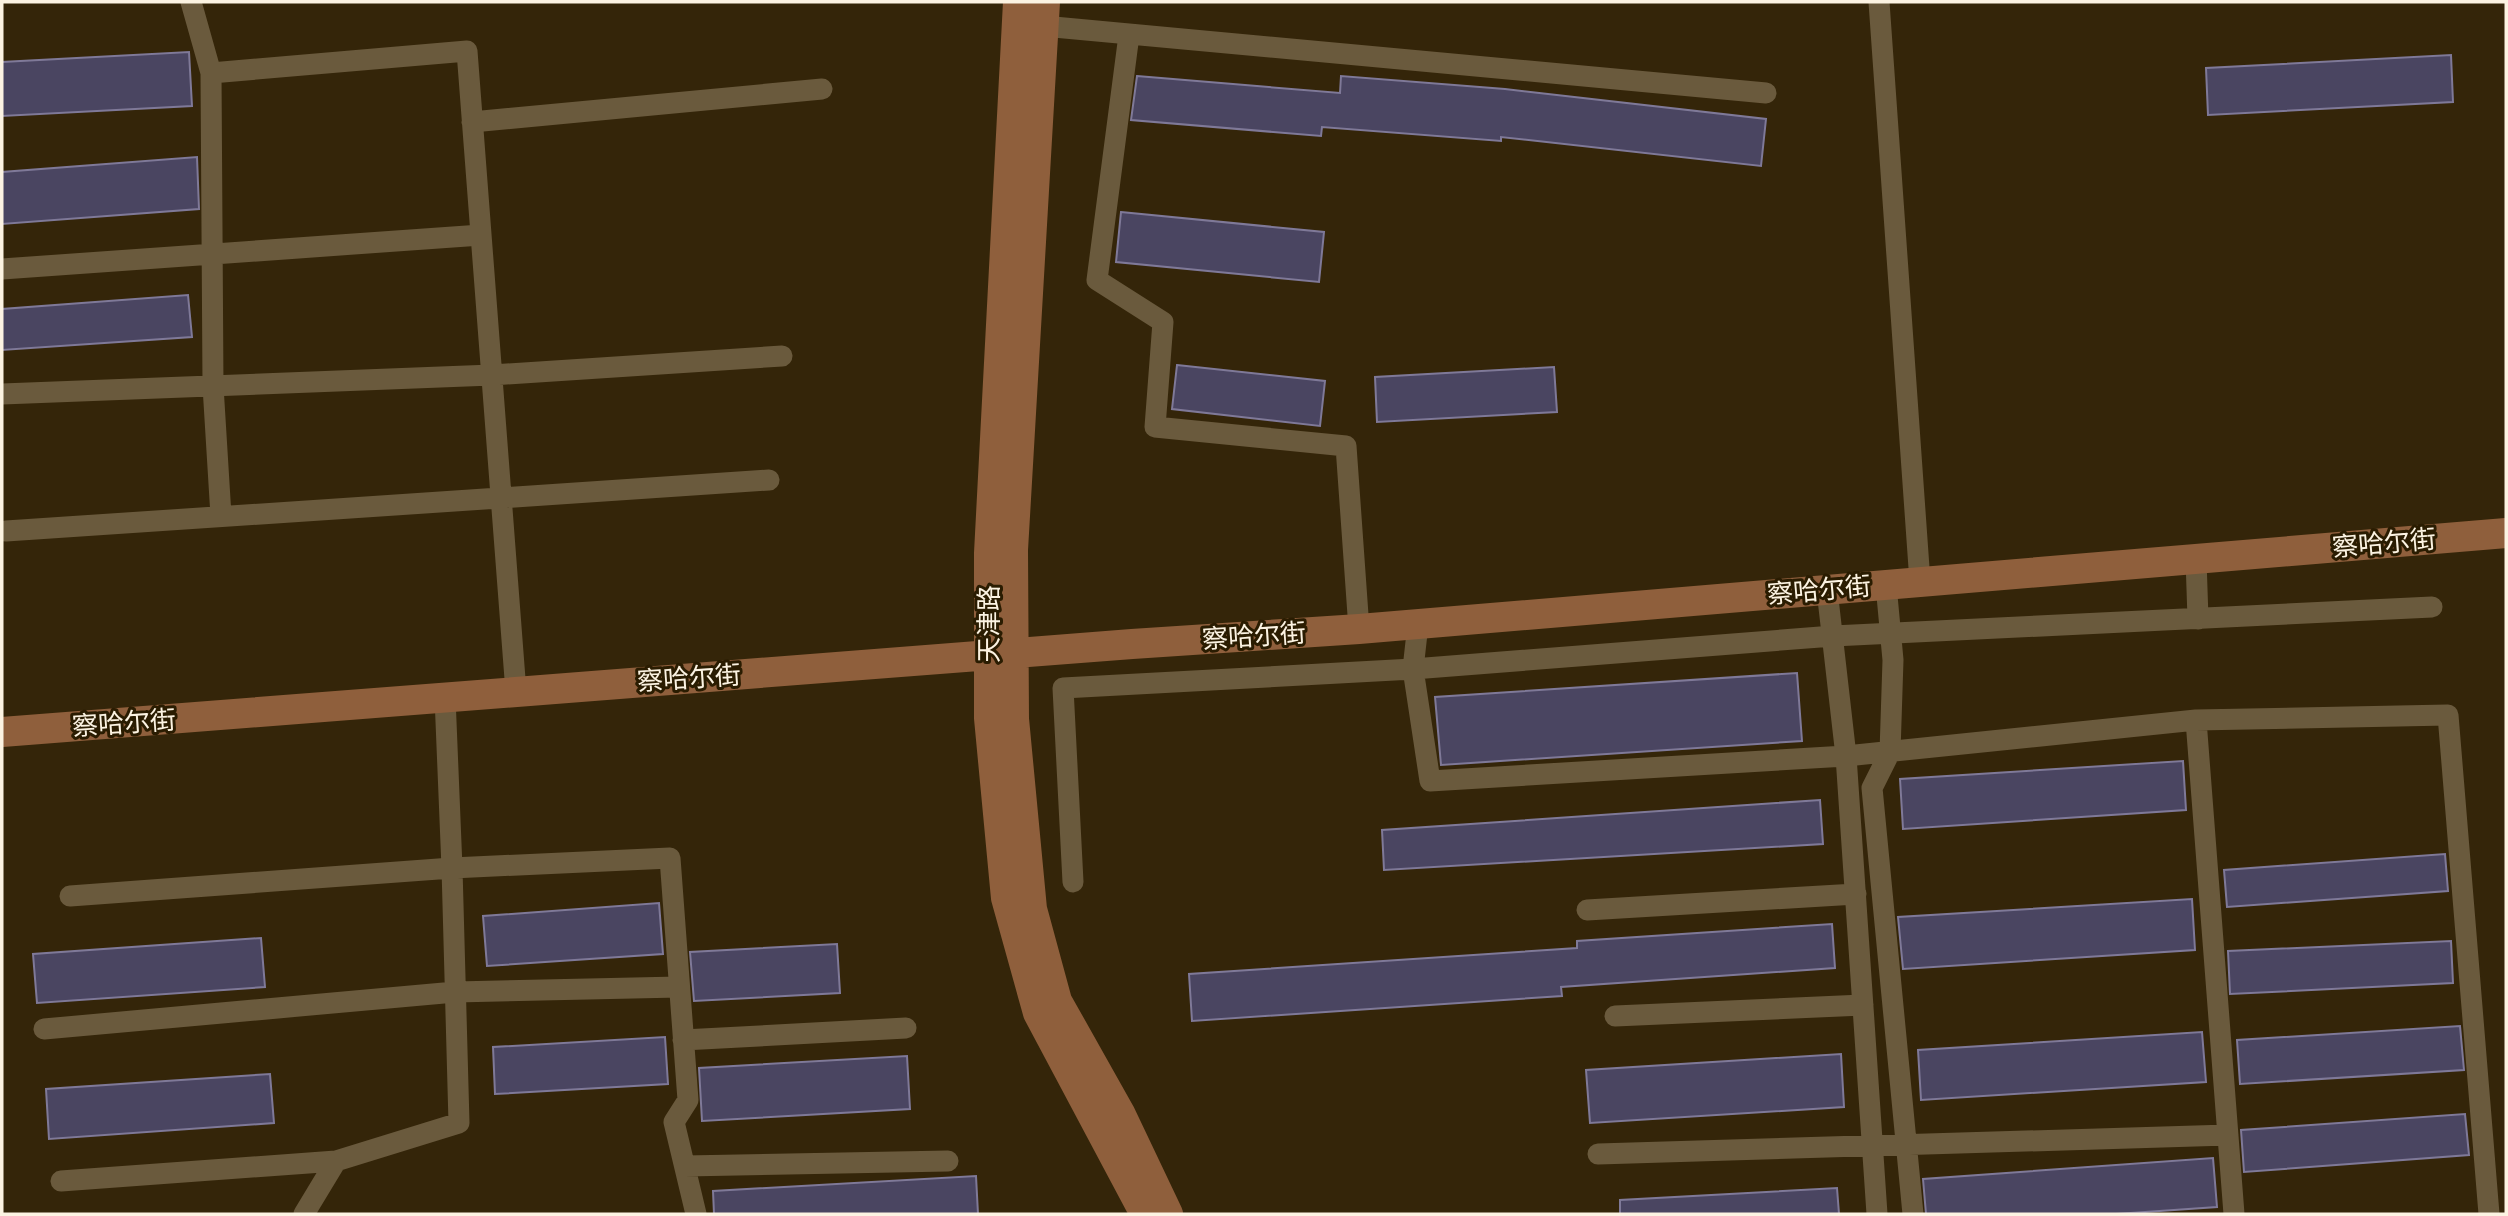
<svg xmlns="http://www.w3.org/2000/svg" width="2508" height="1216" font-family="'Zilla Slab','Noto Sans SC',serif">
<style>
.building{fill:#4a4561;stroke:#7f7998;stroke-width:2}
.lines{fill:none;stroke-linecap:round;stroke-linejoin:round}
.street{stroke:#6a5a3d;stroke-width:21}
.secondary{stroke:#8f5f3c;stroke-width:30}
.labels{text-anchor:middle;stroke-width:6;stroke-linejoin:round;paint-order:stroke}
.street-label{font-size:26px;fill:#fcf3e2;stroke:#2a1c01}
</style>
<rect width="100%" height="100%" fill="#342509"/>
<path class="building" d="M 189,52 L 192,106 L 2,116 L 2,62 Z
M 2451,55 L 2453,102 L 2208,115 L 2206,68 Z
M 1137,76 L 1340,93 L 1341,76 L 1505,89 L 1766,119 L 1761,166 L 1501,137 L 1501,141 L 1322,127 L 1321,136 L 1131,120 Z
M 197,157 L 199,209 L 2,224 L 2,172 Z
M 1121,212 L 1324,232 L 1319,282 L 1116,262 Z
M 188,295 L 192,337 L 2,350 L 2,309 Z
M 1177,365 L 1325,381 L 1320,426 L 1172,409 Z
M 1554,367 L 1557,412 L 1377,422 L 1375,377 Z
M 1797,673 L 1802,741 L 1441,765 L 1435,697 Z
M 2183,761 L 2186,810 L 1903,829 L 1900,779 Z
M 1820,800 L 1823,844 L 1384,870 L 1382,830 Z
M 2445,854 L 2448,891 L 2227,907 L 2224,870 Z
M 2192,899 L 2195,950 L 1903,969 L 1898,917 Z
M 659,903 L 663,954 L 487,966 L 483,916 Z
M 1832,924 L 1835,968 L 1561,987 L 1562,996 L 1192,1021 L 1189,974 L 1577,948 L 1577,941 Z
M 261,938 L 265,987 L 37,1003 L 33,954 Z
M 2451,941 L 2453,983 L 2230,994 L 2228,951 Z
M 837,944 L 840,993 L 694,1001 L 690,952 Z
M 2460,1026 L 2464,1070 L 2240,1084 L 2237,1040 Z
M 2202,1032 L 2206,1082 L 1921,1100 L 1918,1050 Z
M 665,1037 L 668,1084 L 495,1094 L 493,1047 Z
M 1841,1054 L 1844,1107 L 1590,1123 L 1586,1070 Z
M 907,1056 L 910,1109 L 702,1121 L 699,1068 Z
M 270,1074 L 274,1123 L 49,1139 L 46,1089 Z
M 2465,1114 L 2469,1155 L 2244,1172 L 2241,1130 Z
M 2213,1158 L 2217,1207 L 2116,1214 L 1926,1214 L 1923,1179 Z
M 976,1176 L 978,1214 L 714,1214 L 713,1191 Z
M 1837,1188 L 1839,1214 L 1620,1214 L 1620,1200 Z"/>
<g class="lines">
<path class="street" d="M 191,2 L 211,73 L 467,51 L 516,692
M 1879,2 L 1920,582
M 1043,26 L 1766,93
M 1129,35 L 1097,280 L 1163,322 L 1155,427 L 1346,446 L 1359,629
M 211,73 L 213,386 L 221,516
M 472,122 L 822,89
M 2,269 L 481,235
M 2,394 L 492,375 L 782,356
M 6,531 L 769,480
M 2196,559 L 2198,619
M 1886,585 L 1893,660 L 1890,752 L 1872,788 L 1913,1214
M 1827,590 L 1846,756 L 1877,1214
M 1418,624 L 1413,669 L 1430,781 L 1846,756 L 2196,720 L 2448,715 L 2489,1214
M 2196,720 L 2234,1214
M 1073,882 L 1063,688 L 1413,669 L 1833,636 L 2432,607
M 70,896 L 452,868 L 445,697
M 1587,910 L 1856,894
M 1615,1016 L 1863,1005
M 44,1029 L 455,992 L 679,987
M 683,1040 L 906,1028
M 1598,1154 L 2228,1135
M 685,1166 L 948,1161
M 61,1181 L 336,1161
M 304,1214 L 336,1161 L 459,1123 L 452,868 L 670,858 L 688,1100 L 674,1122 L 696,1214"/>
<path class="secondary" d="M 1018,2 L 989,553 L 989,718 L 1006,898 L 1038,1013 L 1145,1214
M 1045,2 L 1013,550 L 1014,719 L 1032,909 L 1057,1001 L 1120,1113 L 1168,1214
M 2,732 L 1132,644 L 1359,629 L 2506,533"/>
</g>
<g class="labels">
<g class="street-label">
<text transform="translate(2384 543) rotate(-5)" y="9">察哈尔街</text>
<text transform="translate(1819 590) rotate(-5)" y="9">察哈尔街</text>
<text transform="translate(989 624) rotate(-90)" y="9">天津路</text>
<text transform="translate(1254 636) rotate(-4)" y="9">察哈尔街</text>
<text transform="translate(689 678) rotate(-4)" y="9">察哈尔街</text>
<text transform="translate(124 723) rotate(-4)" y="9">察哈尔街</text>
</g>
</g>
<rect width="2508" height="1216" fill="none" stroke="#fcf3e2" stroke-width="7"/>
</svg>
